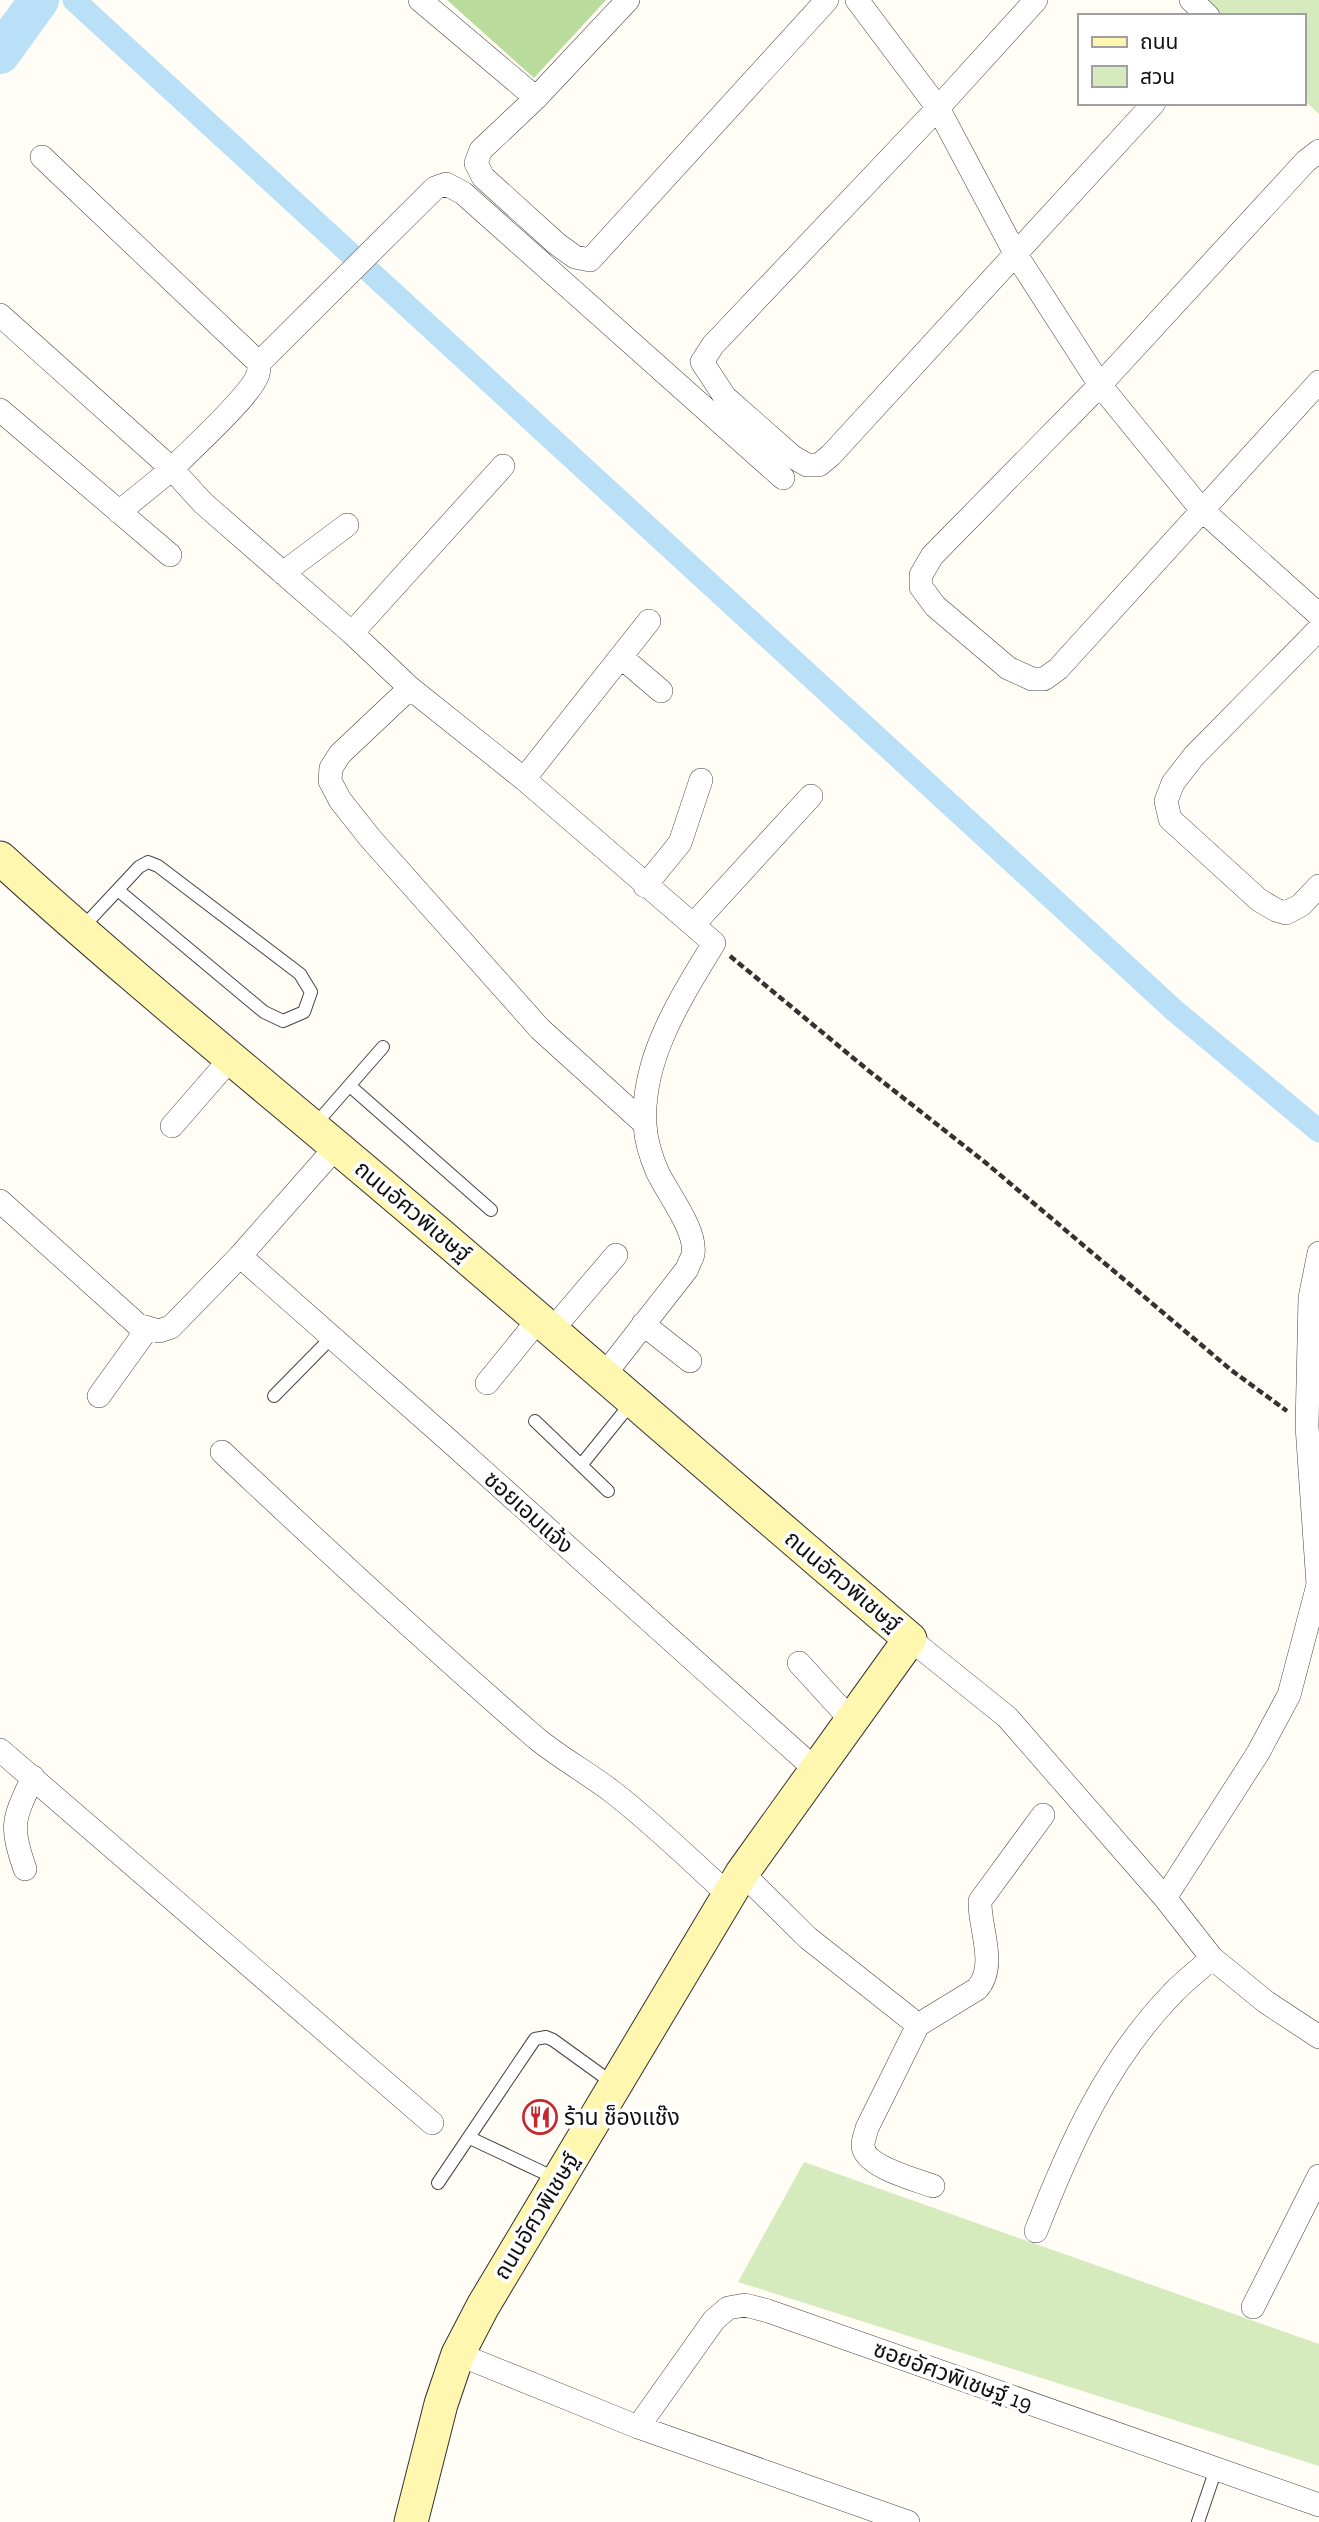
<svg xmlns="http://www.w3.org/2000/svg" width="1319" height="2522" font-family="'Zilla Slab','Noto Sans Thai',serif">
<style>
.green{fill:#d5ebbd}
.forest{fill:#b9dc9c}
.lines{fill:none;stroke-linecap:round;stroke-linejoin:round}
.canal{stroke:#b9e0f7;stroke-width:23}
.river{stroke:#b9e0f7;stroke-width:40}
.lane-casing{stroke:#444;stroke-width:14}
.street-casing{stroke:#444;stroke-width:24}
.secondary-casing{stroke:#333;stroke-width:35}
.path{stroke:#333;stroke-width:4.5;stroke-dasharray:7 3.5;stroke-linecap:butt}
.lane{stroke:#fff;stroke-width:12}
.street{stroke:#fff;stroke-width:23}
.secondary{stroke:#fff6b0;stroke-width:33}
.labels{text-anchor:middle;stroke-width:7;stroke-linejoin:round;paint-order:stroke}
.street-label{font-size:23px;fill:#111;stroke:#fff}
.poi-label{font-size:23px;fill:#111;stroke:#fff;text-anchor:start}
</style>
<rect width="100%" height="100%" fill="#fffdf5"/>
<path class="green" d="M 1198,0 L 1319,0 L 1319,114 L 1303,99 L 1303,16 L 1214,16 Z
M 804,2162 L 1319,2344 L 1319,2466 L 738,2282 Z"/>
<path class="forest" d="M 447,0 L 606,0 L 534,78 Z"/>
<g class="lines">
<path class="canal" d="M 74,0 L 1175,1011 L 1319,1131"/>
<path class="river" d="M 0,54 L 39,0"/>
<g class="lane-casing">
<path id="lane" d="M 82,928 L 139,867 L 148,862 L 158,866 L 300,974 L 311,992 L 304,1012 L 283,1021 L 264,1012 L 119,891
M 350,1086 L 491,1210
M 313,1127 L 383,1047
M 274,1396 L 332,1337
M 535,1421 L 608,1491
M 582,1464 L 632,1402
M 470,2138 L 557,2179
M 438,2183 L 535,2039 L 546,2037 L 553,2040 L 614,2084
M 1198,2522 L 1216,2469"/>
</g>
<g class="street-casing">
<path id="street" d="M 420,0 L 536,98
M 628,0 L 536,98 L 481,150 L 476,163 L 483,177 L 557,244 L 575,257 L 590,260 L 827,0
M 857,0 L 938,108 L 1015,253 L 1100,385 L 1201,509 L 1319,615
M 1036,0 L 938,108 L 713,345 L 702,362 L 725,397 L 793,457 L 807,465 L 819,465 L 831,455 L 1154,103
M 1191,0 L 1208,16
M 1319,151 L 1306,161 L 1100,385 L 932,556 L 921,575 L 921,587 L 935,606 L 1008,668 L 1032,679 L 1044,679 L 1058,669 L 1319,382
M 42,157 L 259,363 C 259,367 259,371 258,374 C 252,395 190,450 172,469 L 203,503 L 352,633 L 410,688 L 524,779 L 714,943 C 681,998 641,1058 645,1125 C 646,1141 651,1157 657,1171 C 667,1193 697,1230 693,1254 C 692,1259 688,1265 687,1269 L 605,1374
M 0,315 L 172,469 L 119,512
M 259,363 L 435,188 L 446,184 L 463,193 L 783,478
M 0,410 L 170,555
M 283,573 L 347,525
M 1319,629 L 1194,756 L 1173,783 L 1166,801 L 1170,819 L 1259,900 L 1276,910 L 1286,913 L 1301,905 L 1319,886
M 352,633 L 503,466
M 621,657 L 661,691
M 410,688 L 340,754 L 331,768 L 330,781 L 340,800 L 370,838 L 540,1029 L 645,1124
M 524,779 L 649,621
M 645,886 L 680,843 L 701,780
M 693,925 L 811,796
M 172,1126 L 232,1057
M 0,1201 L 138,1325 L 159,1331 L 171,1327 L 240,1256 L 337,1146
M 240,1256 L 454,1445 L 815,1769
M 643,1324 L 690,1361
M 552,1330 L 616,1255
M 487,1383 L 539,1319
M 99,1396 L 148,1328
M 222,1452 C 325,1549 429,1645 536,1738 C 559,1757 586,1772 610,1790 C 652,1822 690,1860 729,1895
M 910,1639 L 1007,1717 L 1165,1898 L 1212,1958 L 1266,2002 L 1319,2037
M 799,1663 L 851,1720
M 0,1750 L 432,2123
M 25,1869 C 9,1823 14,1819 33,1777
M 742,1873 L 808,1938 L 918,2025
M 1165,1898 L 1258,1753 L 1289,1695 L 1318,1585 L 1307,1426 L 1310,1298 L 1319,1253
M 933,2186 C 916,2180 863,2166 863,2145 C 863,2140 866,2133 867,2128 L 918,2025 L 977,1989 C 998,1966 979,1928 980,1901 L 1043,1815
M 1036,2231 C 1069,2146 1107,2061 1172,1994 C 1184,1981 1199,1970 1212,1958
M 1253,2307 L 1319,2176
M 458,2354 L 638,2427 L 908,2522
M 638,2427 L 714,2320 L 728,2308 L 745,2305 L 768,2311 L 1319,2505"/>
</g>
<g class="secondary-casing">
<path id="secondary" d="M 0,858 C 130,977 268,1088 403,1203 C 573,1347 740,1495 910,1639 L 742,1873 L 483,2306 L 458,2354 L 441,2404 L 411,2522"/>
</g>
<path class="path" d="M 730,956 L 869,1071 L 986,1163 L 1231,1370 L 1287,1411"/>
<use href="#lane" class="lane"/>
<use href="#street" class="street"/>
<use href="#secondary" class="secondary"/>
</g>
<defs>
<g id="restaurant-ring" transform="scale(1.75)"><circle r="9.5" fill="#fff" stroke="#c4262e" stroke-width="1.5"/><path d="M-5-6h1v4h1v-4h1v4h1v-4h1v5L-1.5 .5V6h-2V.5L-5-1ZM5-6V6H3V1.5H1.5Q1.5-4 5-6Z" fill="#c4262e"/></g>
</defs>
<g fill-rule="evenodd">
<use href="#restaurant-ring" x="540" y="2117"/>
</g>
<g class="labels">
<g class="street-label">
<text transform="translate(413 1211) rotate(40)" y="8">ถนนอัศวพิเชษฐ์</text>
<text transform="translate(529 1512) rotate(42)" y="8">ซอยเอมแจ้ง</text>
<text transform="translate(843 1581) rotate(40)" y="8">ถนนอัศวพิเชษฐ์</text>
<text transform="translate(536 2216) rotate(-59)" y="8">ถนนอัศวพิเชษฐ์</text>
<text transform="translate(953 2376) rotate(20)" y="8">ซอยอัศวพิเชษฐ์ 19</text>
</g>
<g class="poi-label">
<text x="564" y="2125">ร้าน ช็องแช๊ง</text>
</g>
</g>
<rect x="1078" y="14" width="228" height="91" fill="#ffffff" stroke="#a0a0a0" stroke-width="2"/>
<rect x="1092" y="37" width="35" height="10" fill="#fff6b0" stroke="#a0a0a0" stroke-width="2"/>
<text x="1140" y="49" font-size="21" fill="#111111">ถนน</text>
<rect x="1092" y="66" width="35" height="21" fill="#d5ebbd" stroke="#a0a0a0" stroke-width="2"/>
<text x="1140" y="84" font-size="21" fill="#111111">สวน</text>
</svg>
